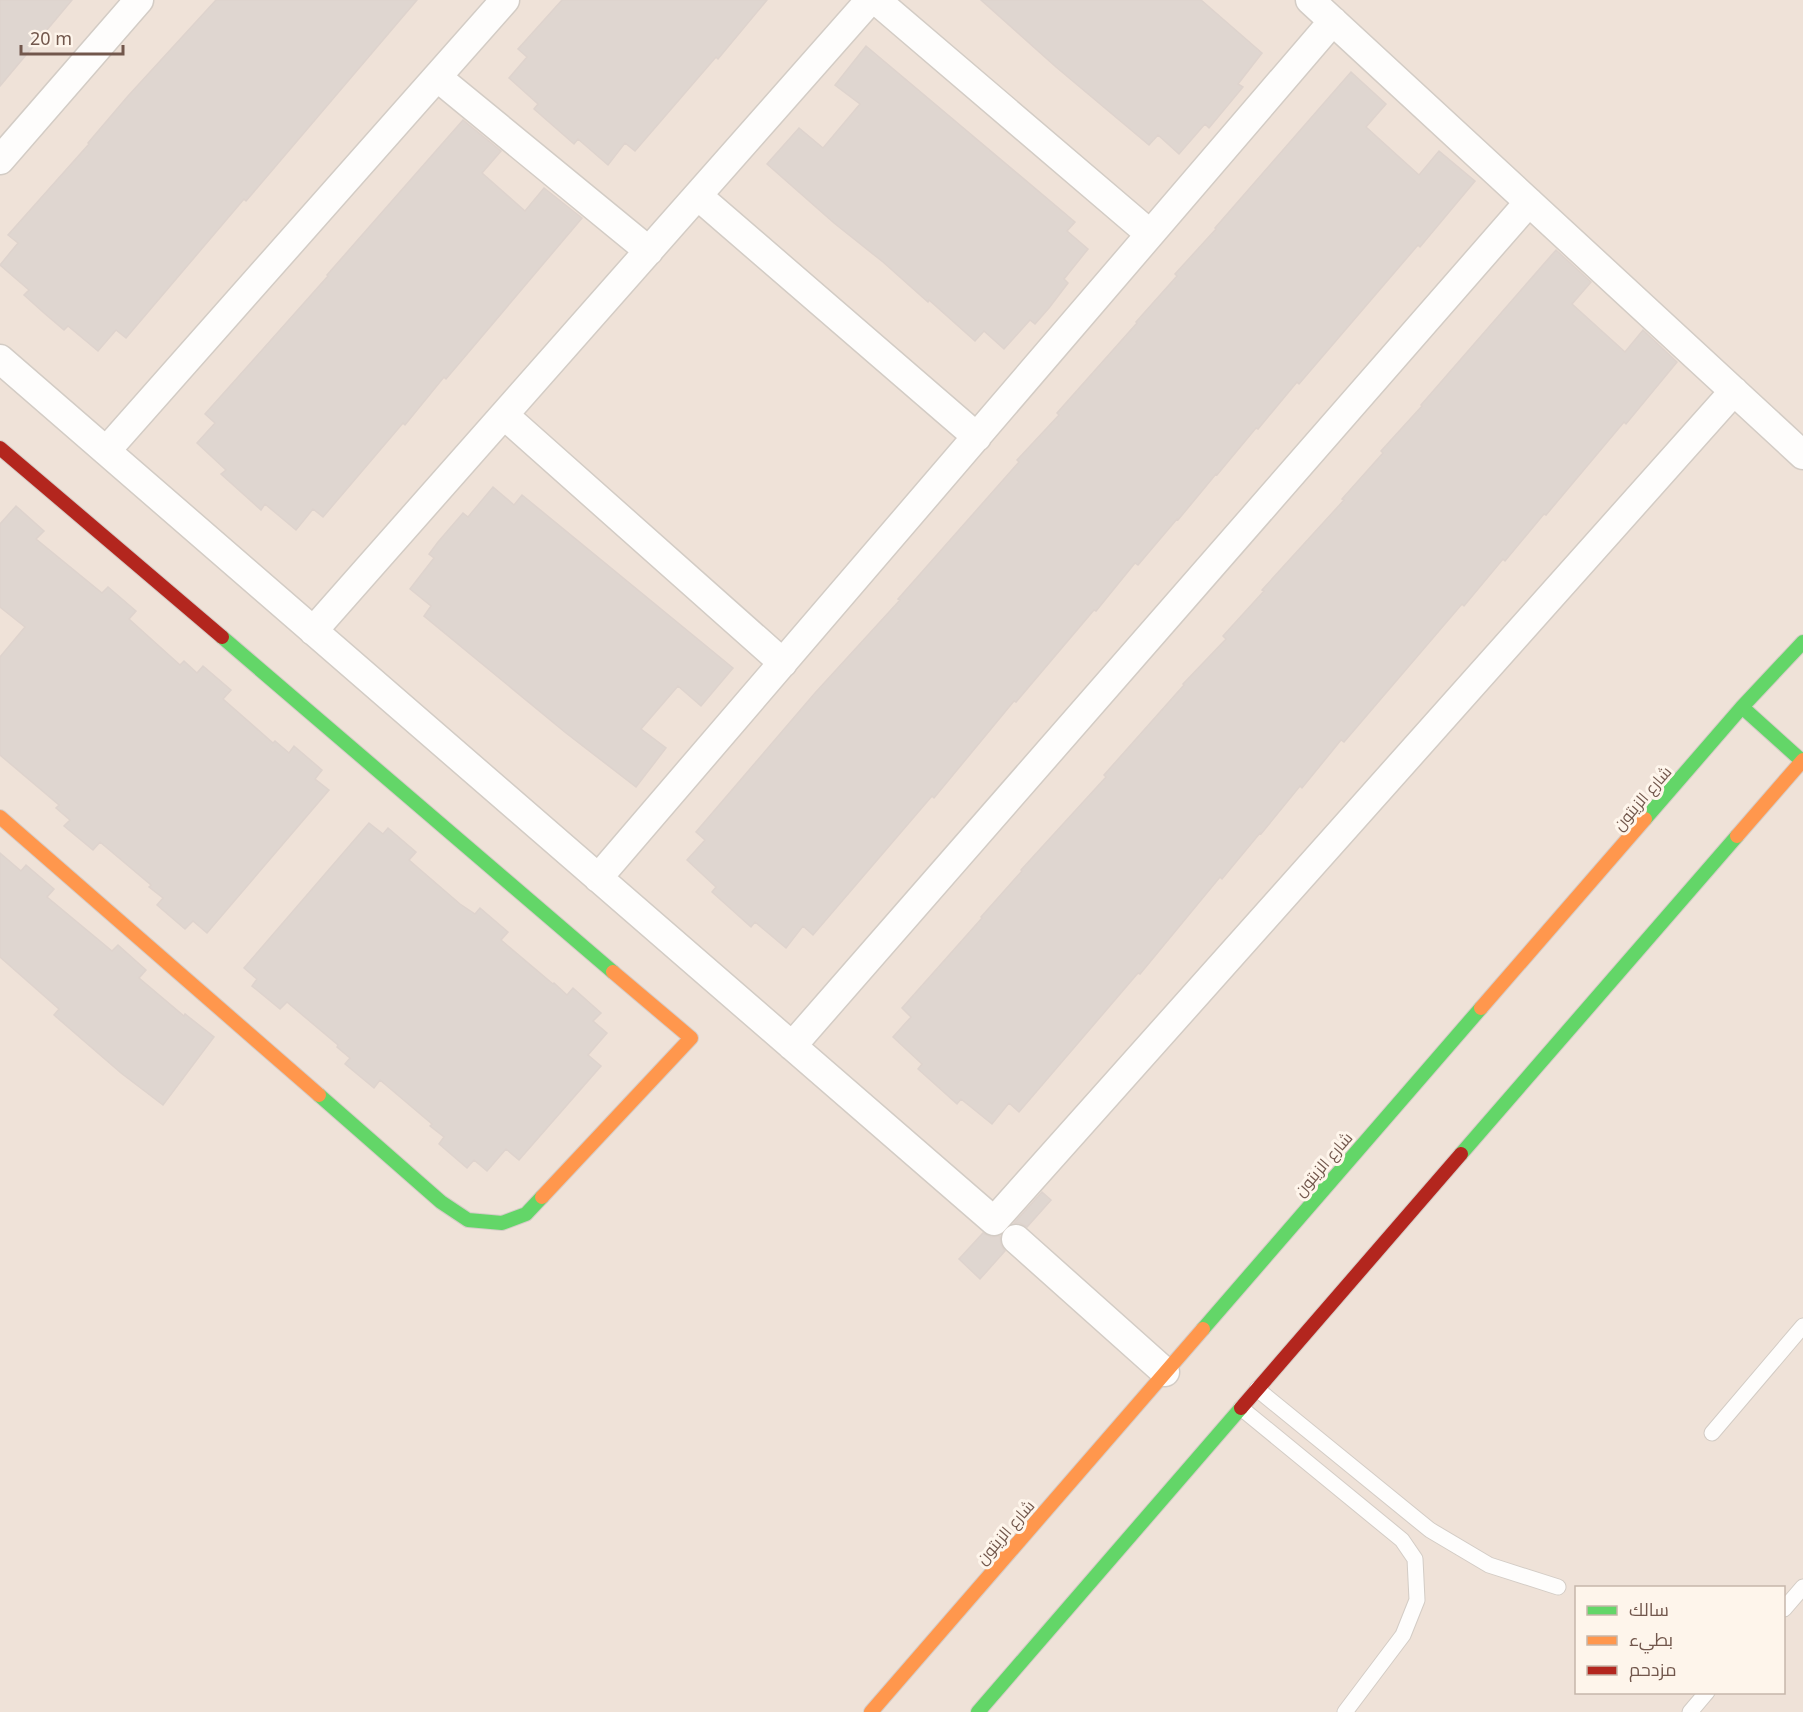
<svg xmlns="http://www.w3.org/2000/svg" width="1803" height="1712" font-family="'Noto Sans',Cairo,sans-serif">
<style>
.residential{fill:#efe2d8;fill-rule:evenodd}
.building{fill:#dfd6d0;stroke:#ded3cd;stroke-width:1.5}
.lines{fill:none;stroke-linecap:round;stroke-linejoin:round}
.lane-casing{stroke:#d3ccc5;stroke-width:17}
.street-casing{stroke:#d3ccc5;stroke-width:31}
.fast-casing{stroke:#d5ccc7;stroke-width:16}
.slow-casing{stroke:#d5ccc7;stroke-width:16}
.jam-casing{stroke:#d5ccc7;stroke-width:16}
.lane{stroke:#fefdfc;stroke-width:15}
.street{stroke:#fefdfc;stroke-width:28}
.fast{stroke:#63d668;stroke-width:14}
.slow{stroke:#ff974d;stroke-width:14}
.jam{stroke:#b3261e;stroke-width:14}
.labels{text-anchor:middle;stroke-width:6;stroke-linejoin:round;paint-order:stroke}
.street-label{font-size:16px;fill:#72574c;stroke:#fef5eb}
</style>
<rect width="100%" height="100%" fill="#f6f0ea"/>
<path class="residential" d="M 0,0 L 1803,0 L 1803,1712 L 0,1712 ZM 1576,1588 L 1784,1588 L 1784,1692 L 1576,1692 Z"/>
<path class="building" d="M 0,0 L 72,0 L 0,86 Z
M 216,0 L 417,0 L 246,201 L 244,199 L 126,338 L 116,330 L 98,351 L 68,326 L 64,330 L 44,313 L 24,295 L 29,290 L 0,265 L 18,243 L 8,235 L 89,144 L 88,143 L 128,96 Z
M 562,0 L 767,0 L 718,59 L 716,57 L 635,151 L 625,143 L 608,165 L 578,139 L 574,144 L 534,109 L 538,104 L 509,78 L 527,57 L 518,49 Z
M 981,0 L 1201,0 L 1262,53 L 1238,84 L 1243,87 L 1209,128 L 1205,124 L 1179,154 L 1158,135 L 1149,145 L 1056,67 Z
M 866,46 L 1075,222 L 1067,231 L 1088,249 L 1064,279 L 1068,283 L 1049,308 L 1035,324 L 1030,320 L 1004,349 L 984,331 L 975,341 L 929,300 L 928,302 L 883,262 L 834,223 L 767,164 L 799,128 L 823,148 L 860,104 L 835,85 Z
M 1351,72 L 1386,104 L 1366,127 L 1419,175 L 1439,151 L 1475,181 L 1420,247 L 1418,245 L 1299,384 L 1297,382 L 1258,429 L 1256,428 L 1217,475 L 1216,474 L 1178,520 L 1177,519 L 1138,565 L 1135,563 L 1096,611 L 1094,610 L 1016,702 L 1014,701 L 934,798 L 932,796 L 813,935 L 803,926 L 786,948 L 755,922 L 751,927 L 712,892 L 716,887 L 687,860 L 705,840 L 696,832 L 815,693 L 900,600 L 898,599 L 1019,462 L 1017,460 L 1059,415 L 1057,413 L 1137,323 L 1136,322 L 1177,276 L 1175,274 L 1216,229 L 1215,228 Z
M 463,120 L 501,151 L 482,173 L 525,211 L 544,188 L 582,218 L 446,379 L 444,377 L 405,425 L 403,423 L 323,517 L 313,509 L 296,530 L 265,504 L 261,510 L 221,474 L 226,470 L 197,443 L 215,423 L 205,414 L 328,276 L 327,275 Z
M 1556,250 L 1591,282 L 1572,304 L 1625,352 L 1643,330 L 1677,362 L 1626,424 L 1624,422 L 1546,515 L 1544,514 L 1505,561 L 1503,559 L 1464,606 L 1462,604 L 1344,742 L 1341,740 L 1302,788 L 1300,786 L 1261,834 L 1260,833 L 1222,879 L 1220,877 L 1140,974 L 1138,973 L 1019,1112 L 1009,1103 L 992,1124 L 961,1099 L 957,1104 L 918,1069 L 922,1064 L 893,1037 L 911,1017 L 902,1008 L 982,918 L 981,917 L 1022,871 L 1021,870 L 1106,777 L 1104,775 L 1184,685 L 1183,684 L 1226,639 L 1223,636 L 1264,591 L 1262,590 L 1344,500 L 1342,499 L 1383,453 L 1381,451 L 1422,406 L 1421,405 Z
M 493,487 L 514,505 L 522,495 L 733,668 L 701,706 L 678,686 L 641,729 L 666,748 L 636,787 L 566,733 L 424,616 L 431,606 L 410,589 L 434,558 L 429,554 L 438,542 L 463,513 L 468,517 Z
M 16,506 L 44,531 L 36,539 L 102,593 L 108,587 L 136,611 L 129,619 L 180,665 L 184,661 L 197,673 L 203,666 L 231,690 L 223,699 L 273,743 L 275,741 L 289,753 L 294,746 L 322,770 L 315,779 L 329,790 L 207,933 L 193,921 L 185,929 L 157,905 L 163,898 L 149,887 L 151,885 L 100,842 L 93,850 L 64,826 L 70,820 L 56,808 L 59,805 L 0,755 L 0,657 L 25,627 L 0,607 L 0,524 Z
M 369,823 L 383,834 L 388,828 L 416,852 L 409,860 L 460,904 L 475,914 L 480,908 L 508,932 L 501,940 L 553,984 L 554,983 L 567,995 L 573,988 L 601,1013 L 593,1021 L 607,1033 L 588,1055 L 601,1066 L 519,1160 L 506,1149 L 487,1171 L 474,1160 L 467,1168 L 439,1144 L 444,1137 L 430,1126 L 432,1124 L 380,1080 L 374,1088 L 345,1064 L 350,1058 L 337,1047 L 338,1045 L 287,1002 L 280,1009 L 252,986 L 257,979 L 244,968 Z
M 0,853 L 21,871 L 26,865 L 54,889 L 47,897 L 112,951 L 118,945 L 146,970 L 139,978 L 184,1016 L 185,1014 L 214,1037 L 163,1105 L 121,1073 L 54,1015 L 59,1009 L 0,957 Z
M 1042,1192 L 1051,1200 L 1027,1227 L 1020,1223 L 1014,1223 Z
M 983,1233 L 991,1237 L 1000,1236 L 1001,1245 L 1005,1251 L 980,1279 L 959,1259 Z"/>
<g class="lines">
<g class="lane-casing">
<path id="lane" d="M 1257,1389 L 1430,1530 L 1489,1565 L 1558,1587
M 1241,1408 L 1402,1540 L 1415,1559 L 1417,1600 L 1403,1635 L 1345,1712
M 1712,1433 L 1803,1326
M 1784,1609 L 1803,1587
M 1690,1712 L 1707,1692"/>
</g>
<g class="street-casing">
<path id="street" d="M 876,0 L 1150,234
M 1310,0 L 1803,455
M 437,77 L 649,251
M 0,160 L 139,0
M 698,196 L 977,437
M 0,359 L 994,1221 L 1734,391
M 504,415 L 783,663
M 106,451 L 505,0
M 313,631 L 870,0
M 598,878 L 1333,21
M 792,1046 L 1529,202
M 1016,1239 L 1165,1372"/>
</g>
<g class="fast-casing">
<path id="fast" d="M 222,637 L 613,972
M 1742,707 L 1802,761
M 1645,819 L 1742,707 L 1803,642
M 319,1095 L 441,1202 L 468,1220 L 502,1223 L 526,1214 L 542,1197
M 1461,1154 L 1737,836
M 1203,1329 L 1481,1008
M 978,1712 L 1241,1408"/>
</g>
<g class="slow-casing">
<path id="slow" d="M 0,817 L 319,1095
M 1737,836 L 1803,760
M 1481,1008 L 1645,819
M 542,1197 L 691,1038 L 613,972
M 871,1712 L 1203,1329"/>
</g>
<g class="jam-casing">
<path id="jam" d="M 0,448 L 222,637
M 1241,1408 L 1461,1154"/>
</g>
<use href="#lane" class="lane"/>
<use href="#street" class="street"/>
<use href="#fast" class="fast"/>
<use href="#slow" class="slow"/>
<use href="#jam" class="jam"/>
</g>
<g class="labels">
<g class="street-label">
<text transform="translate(1642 798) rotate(-49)" y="6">شارع الزيتون</text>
<text transform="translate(1323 1164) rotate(-49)" y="6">شارع الزيتون</text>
<text transform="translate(1005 1532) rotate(-49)" y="6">شارع الزيتون</text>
</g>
</g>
<rect x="1575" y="1586" width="210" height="108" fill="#fef5eb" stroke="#c6b6ab" stroke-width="1.5"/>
<rect x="1587" y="1606" width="30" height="9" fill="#63d668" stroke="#c6b6ab" stroke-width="1.5"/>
<text x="1629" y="1616" font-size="18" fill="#72574c">سالك</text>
<rect x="1587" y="1636" width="30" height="9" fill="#ff974d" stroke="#c6b6ab" stroke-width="1.5"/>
<text x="1629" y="1646" font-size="18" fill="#72574c">بطيء</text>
<rect x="1587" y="1666" width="30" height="9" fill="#b3261e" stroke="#c6b6ab" stroke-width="1.5"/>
<text x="1629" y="1676" font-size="18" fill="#72574c">مزدحم</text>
<path d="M21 45v9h102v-9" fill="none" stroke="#72574c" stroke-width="3"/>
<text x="30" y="45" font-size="18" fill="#72574c" stroke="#fef5eb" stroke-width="4.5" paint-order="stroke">20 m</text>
</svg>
